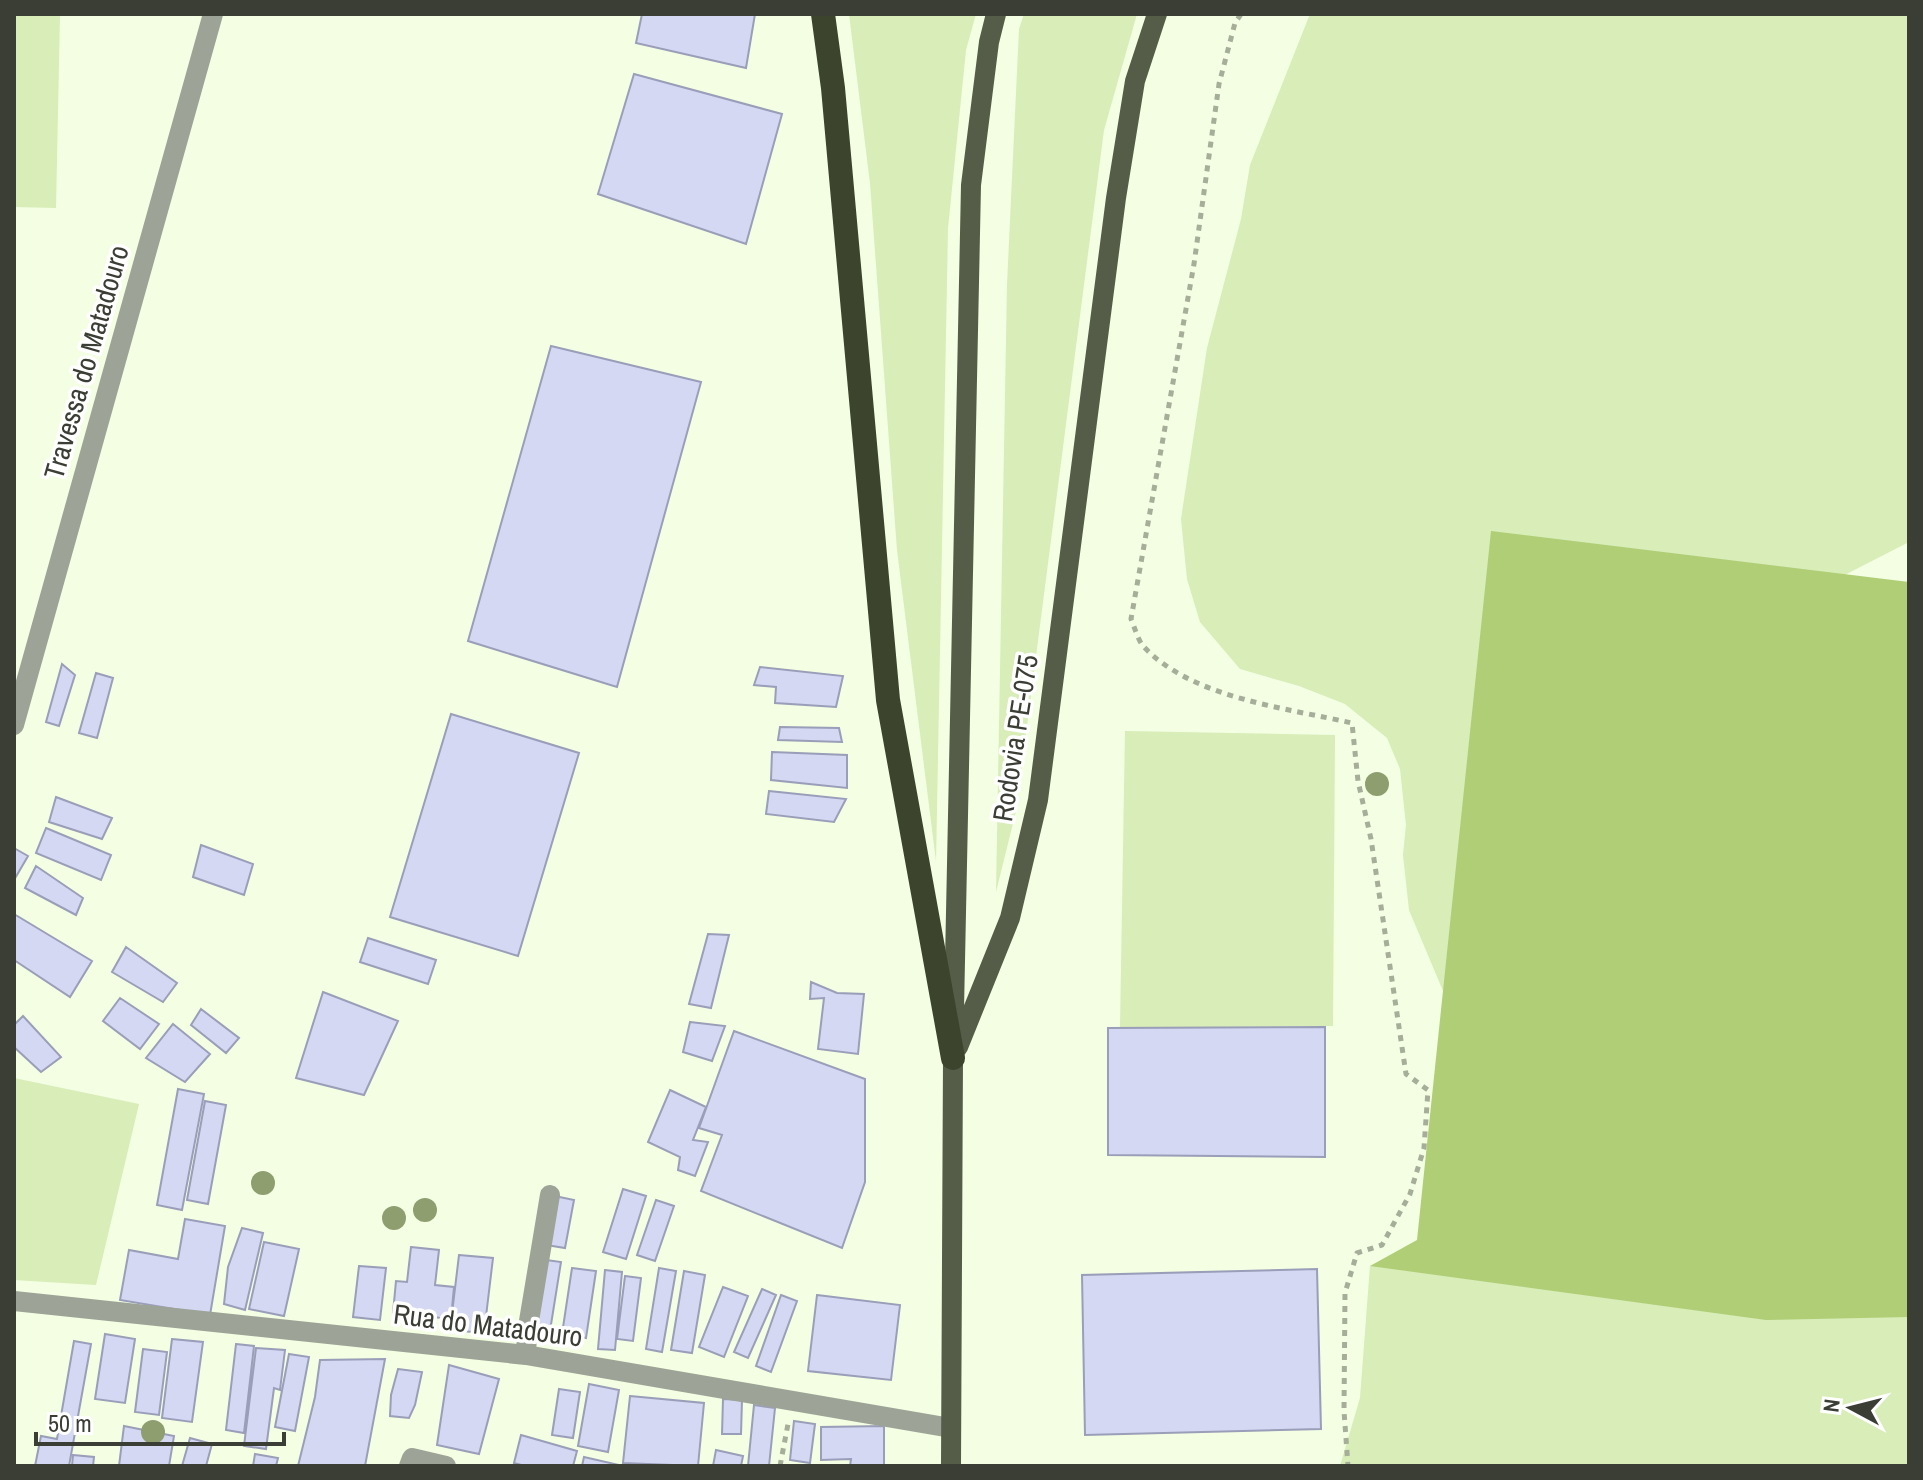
<svg xmlns="http://www.w3.org/2000/svg" width="1923" height="1480" font-family="'Archivo Narrow',sans-serif">
<style>
.green{fill:#d8edb7}
.forest{fill:#afce76}
.building{fill:#d4d8f3;stroke:#9a9eb8;stroke-width:2}
.lines{fill:none;stroke-linecap:round;stroke-linejoin:round}
.path{stroke:#a6ae9a;stroke-width:5;stroke-dasharray:6 6;stroke-linecap:butt}
.minor{stroke:#9ea397;stroke-width:20}
.major{stroke:#555d49;stroke-width:20}
.highway{stroke:#3c442e;stroke-width:24}
.tree{fill:#8e9e6e}
.labels{text-anchor:middle;stroke-width:7;stroke-linejoin:round;paint-order:stroke}
.street-label{font-size:28px;fill:#3a3e34;stroke:#fff}
</style>
<rect width="100%" height="100%" fill="#f3fee2"/>
<path class="green" d="M 14,14 L 60,14 L 56,208 L 14,207 Z
M 849,14 L 976,14 L 966,50 L 948,228 L 936,861 L 897,550 L 870,183 Z
M 1024,14 L 1137,14 L 1104,130 L 1016,811 L 996,892 L 1007,285 L 1019,29 Z
M 1310,14 L 1909,14 L 1909,542 L 1782,607 L 1909,1304 L 1909,1466 L 1340,1466 L 1360,1398 L 1370,1266 L 1444,1254 L 1467,1048 L 1409,910 L 1403,855 L 1406,825 L 1400,769 L 1387,738 L 1345,704 L 1299,686 L 1240,669 L 1200,622 L 1187,579 L 1181,519 L 1207,348 L 1241,219 L 1250,165 Z
M 1125,731 L 1335,735 L 1333,1026 L 1120,1028 Z
M 14,1078 L 139,1104 L 96,1285 L 14,1280 Z"/>
<path class="forest" d="M 1491,531 L 1909,582 L 1909,1317 L 1766,1320 L 1370,1266 L 1417,1240 Z"/>
<path class="building" d="M 642,14 L 755,14 L 746,68 L 636,43 Z
M 634,74 L 782,114 L 746,244 L 598,194 Z
M 551,346 L 701,382 L 617,687 L 468,641 Z
M 62,664 L 75,675 L 59,726 L 46,722 Z
M 760,667 L 843,676 L 836,707 L 775,703 L 776,687 L 754,685 Z
M 96,673 L 113,678 L 97,738 L 79,733 Z
M 451,714 L 579,753 L 518,956 L 390,917 Z
M 780,727 L 839,728 L 842,742 L 778,740 Z
M 772,752 L 847,755 L 847,788 L 771,780 Z
M 769,791 L 846,799 L 834,822 L 766,814 Z
M 56,797 L 112,818 L 102,839 L 49,822 Z
M 46,828 L 111,855 L 101,880 L 36,853 Z
M 201,845 L 253,864 L 244,895 L 193,877 Z
M 14,848 L 28,856 L 14,880 Z
M 36,866 L 83,898 L 76,915 L 25,888 Z
M 14,914 L 92,961 L 70,997 L 14,960 Z
M 708,934 L 729,935 L 711,1008 L 689,1004 Z
M 368,938 L 436,960 L 428,984 L 360,962 Z
M 126,947 L 177,983 L 163,1002 L 112,972 Z
M 811,982 L 837,993 L 864,994 L 858,1054 L 818,1049 L 824,998 L 810,999 Z
M 323,992 L 398,1021 L 364,1095 L 296,1078 Z
M 120,998 L 159,1024 L 140,1049 L 103,1021 Z
M 201,1009 L 239,1038 L 226,1053 L 191,1025 Z
M 23,1016 L 61,1057 L 41,1072 L 14,1047 L 14,1025 Z
M 690,1022 L 725,1026 L 712,1061 L 683,1052 Z
M 173,1024 L 210,1054 L 185,1082 L 146,1058 Z
M 1325,1027 L 1325,1157 L 1108,1155 L 1108,1028 Z
M 734,1031 L 865,1079 L 865,1182 L 842,1248 L 701,1191 L 722,1135 L 699,1128 Z
M 178,1089 L 204,1094 L 182,1210 L 157,1205 Z
M 670,1090 L 706,1107 L 693,1140 L 708,1142 L 695,1176 L 678,1170 L 680,1157 L 648,1142 Z
M 205,1101 L 226,1105 L 208,1204 L 187,1200 Z
M 623,1189 L 646,1196 L 626,1259 L 603,1252 Z
M 550,1195 L 574,1200 L 565,1248 L 540,1244 Z
M 656,1200 L 674,1206 L 655,1261 L 637,1255 Z
M 185,1219 L 225,1226 L 210,1315 L 120,1300 L 129,1250 L 178,1259 Z
M 242,1228 L 263,1233 L 245,1310 L 224,1304 L 228,1267 Z
M 264,1242 L 299,1249 L 284,1316 L 249,1309 Z
M 411,1247 L 439,1250 L 435,1285 L 454,1287 L 451,1319 L 393,1313 L 396,1281 L 407,1282 Z
M 459,1255 L 493,1258 L 484,1333 L 450,1330 Z
M 539,1259 L 561,1262 L 549,1337 L 527,1333 Z
M 359,1266 L 386,1268 L 380,1320 L 353,1317 Z
M 572,1268 L 596,1271 L 586,1338 L 562,1334 Z
M 659,1268 L 676,1271 L 662,1352 L 646,1349 Z
M 1317,1269 L 1321,1429 L 1085,1435 L 1082,1275 Z
M 605,1270 L 622,1272 L 615,1350 L 598,1349 Z
M 684,1271 L 705,1275 L 692,1353 L 671,1350 Z
M 625,1276 L 641,1278 L 633,1341 L 617,1339 Z
M 723,1287 L 748,1296 L 724,1357 L 699,1347 Z
M 762,1289 L 776,1295 L 748,1358 L 734,1352 Z
M 781,1295 L 797,1301 L 771,1372 L 756,1366 Z
M 817,1295 L 900,1305 L 891,1380 L 808,1371 Z
M 105,1334 L 135,1339 L 125,1403 L 95,1399 Z
M 172,1339 L 203,1342 L 192,1422 L 162,1418 Z
M 74,1341 L 91,1344 L 69,1466 L 35,1466 L 41,1436 L 57,1439 Z
M 236,1344 L 254,1346 L 244,1433 L 226,1430 Z
M 256,1348 L 285,1350 L 280,1390 L 274,1388 L 266,1449 L 244,1446 Z
M 143,1349 L 167,1352 L 159,1415 L 135,1412 Z
M 289,1354 L 309,1357 L 295,1431 L 275,1427 Z
M 385,1359 L 365,1466 L 298,1466 L 315,1397 L 320,1360 Z
M 449,1365 L 499,1379 L 479,1454 L 437,1445 Z
M 398,1369 L 422,1372 L 415,1405 L 409,1418 L 390,1416 L 391,1395 Z
M 589,1384 L 619,1390 L 608,1452 L 578,1446 Z
M 559,1389 L 580,1392 L 573,1438 L 552,1435 Z
M 630,1396 L 704,1403 L 698,1466 L 623,1463 Z
M 723,1399 L 742,1400 L 741,1434 L 722,1434 Z
M 754,1405 L 775,1408 L 769,1466 L 748,1466 Z
M 794,1421 L 815,1424 L 810,1463 L 790,1460 Z
M 124,1426 L 174,1436 L 169,1466 L 119,1466 Z
M 884,1426 L 884,1466 L 850,1466 L 851,1459 L 821,1460 L 821,1427 Z
M 521,1435 L 577,1451 L 573,1466 L 525,1466 L 514,1463 Z
M 190,1438 L 212,1444 L 206,1466 L 182,1466 Z
M 716,1450 L 743,1456 L 741,1466 L 713,1466 Z
M 255,1454 L 278,1458 L 276,1466 L 253,1466 Z
M 73,1455 L 94,1457 L 93,1466 L 72,1466 Z
M 584,1457 L 619,1465 L 619,1466 L 582,1466 Z"/>
<g class="lines">
<path class="path" d="M 1241,14 L 1235,23 L 1219,84 L 1194,264 L 1131,619 C 1135,628 1138,641 1144,647 C 1192,698 1286,708 1352,723 L 1358,781 L 1371,839 L 1406,1074 L 1428,1090 L 1424,1148 L 1410,1194 L 1382,1245 L 1357,1253 L 1345,1293 L 1344,1411 L 1348,1466
M 780,1466 L 788,1424"/>
<path class="minor" d="M 14,725 L 213,14
M 14,1301 L 526,1355 L 951,1428
M 526,1355 L 527,1333 L 550,1195
M 409,1466 L 412,1458 L 446,1466"/>
<path class="major" d="M 958,1047 L 1010,918 L 1038,800 L 1116,198 L 1135,81 L 1157,14
M 951,1466 L 953,1058 L 971,185 L 989,42 L 996,14"/>
<path class="highway" d="M 823,14 L 833,88 L 888,700 L 953,1058"/>
</g>
<g class="tree">
<circle cx="1377" cy="784" r="12"/>
<circle cx="263" cy="1183" r="12"/>
<circle cx="425" cy="1210" r="12"/>
<circle cx="394" cy="1218" r="12"/>
<circle cx="153" cy="1432" r="12"/>
</g>
<g class="labels">
<g class="street-label">
<text transform="translate(86 362) rotate(-74)" y="10">Travessa do Matadouro</text>
<text transform="translate(1015 738) rotate(-81)" y="10">Rodovia PE-075</text>
<text transform="translate(488 1325) rotate(7)" y="10">Rua do Matadouro</text>
</g>
</g>
<rect width="1923" height="1480" fill="none" stroke="#3a3e34" stroke-width="32"/>
<g transform="translate(1851 1408) rotate(277)" stroke="#ffffff" stroke-width="6" paint-order="stroke">
<path d="M0-6L14 30L0 20L-14 30Z" fill="#3a3e34"/>
<text y="-12" font-size="22" font-weight="bold" text-anchor="middle" fill="#3a3e34">N</text>
</g>
<path d="M36 1432v12h248v-12" fill="none" stroke="#3a3e34" stroke-width="4"/>
<text x="48" y="1432" font-size="24" fill="#3a3e34" stroke="#ffffff" stroke-width="6" paint-order="stroke">50 m</text>
</svg>
